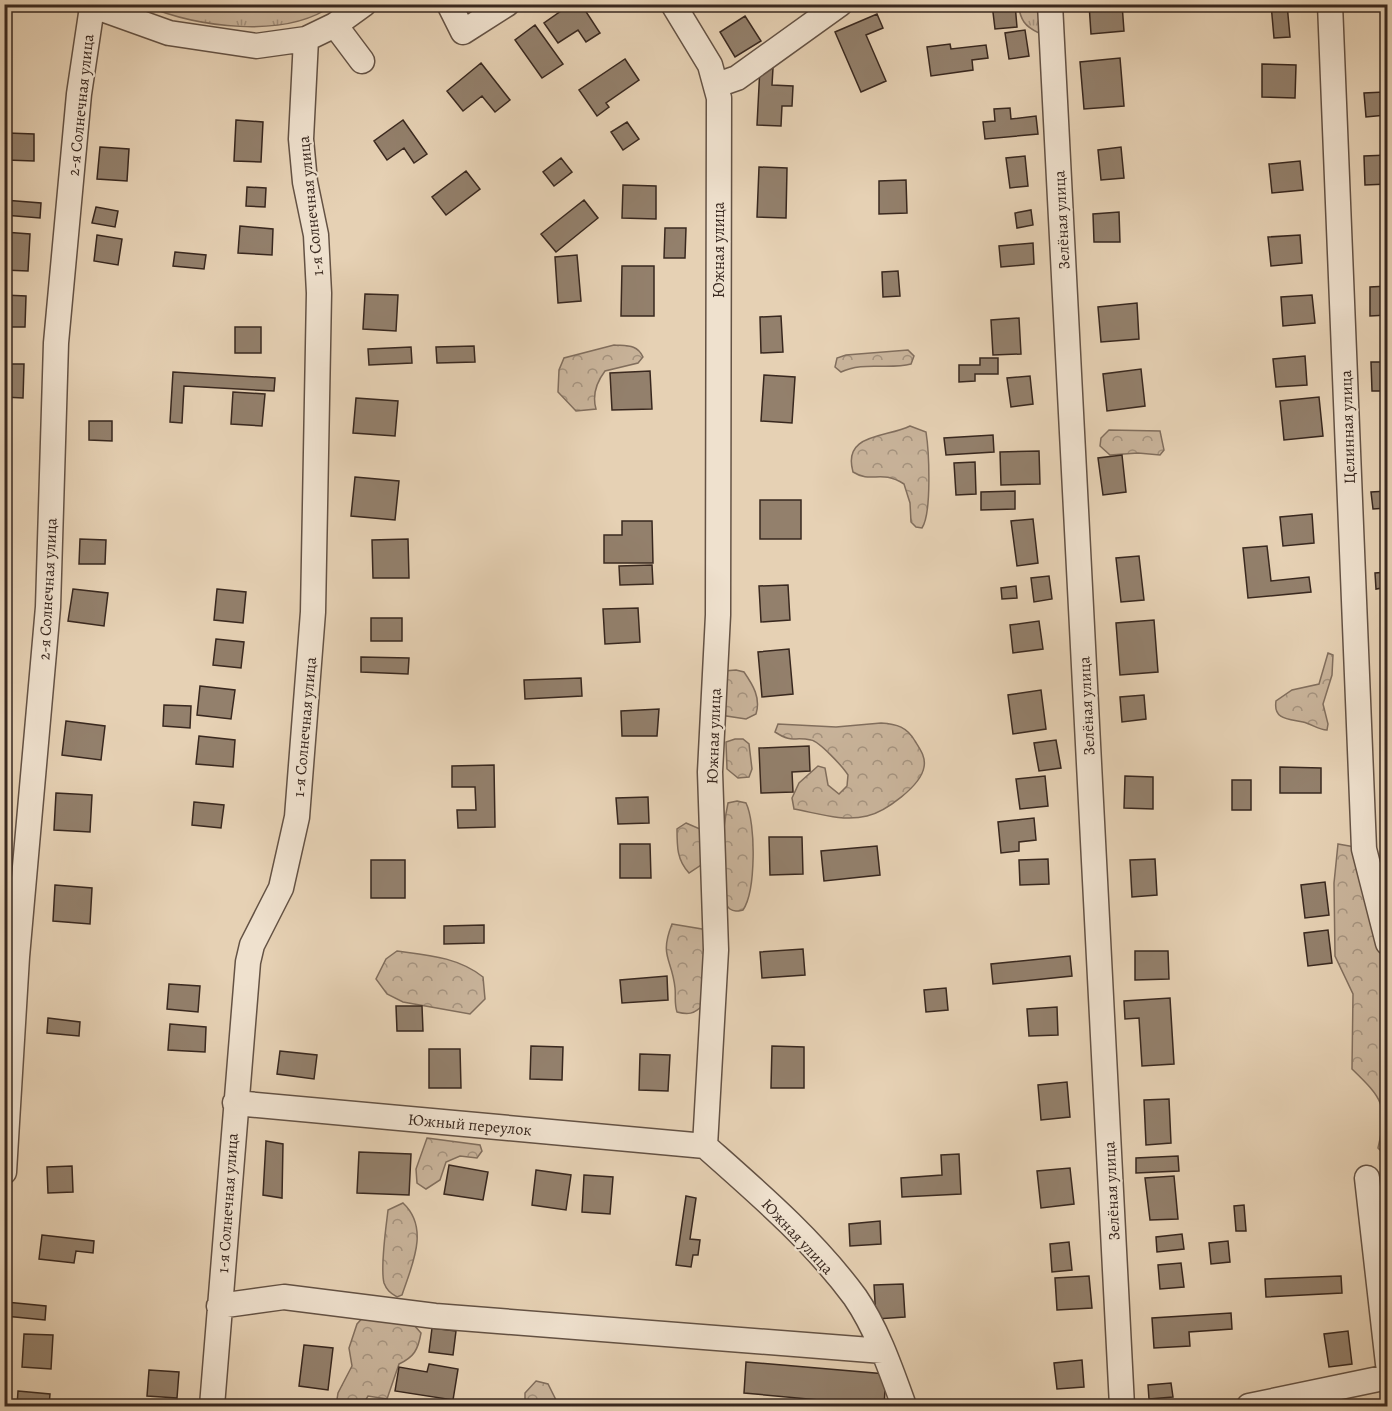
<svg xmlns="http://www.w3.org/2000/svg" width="1392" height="1411" font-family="Alegreya,serif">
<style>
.grass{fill:url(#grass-tufts);stroke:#816e5d;stroke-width:1.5}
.forest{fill:url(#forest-crowns);stroke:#816e5d;stroke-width:1.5}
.building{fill:#93806c;stroke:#39281f;stroke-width:1.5}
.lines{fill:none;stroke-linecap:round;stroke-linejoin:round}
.minor-casing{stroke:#645244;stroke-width:27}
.minor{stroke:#efe1ce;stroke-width:24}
.labels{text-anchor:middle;stroke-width:4.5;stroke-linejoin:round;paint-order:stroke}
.street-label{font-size:16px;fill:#39281f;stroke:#efe1ce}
</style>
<defs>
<pattern id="grass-tufts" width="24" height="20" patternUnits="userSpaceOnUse" patternTransform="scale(1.5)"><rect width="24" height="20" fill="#c9b49b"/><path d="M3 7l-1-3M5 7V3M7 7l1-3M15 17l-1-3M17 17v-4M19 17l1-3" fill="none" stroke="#a4927e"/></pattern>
<pattern id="forest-crowns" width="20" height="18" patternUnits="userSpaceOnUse" patternTransform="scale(1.5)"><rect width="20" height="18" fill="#c9b49b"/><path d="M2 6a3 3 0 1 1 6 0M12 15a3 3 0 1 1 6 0" fill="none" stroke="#a4927e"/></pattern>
</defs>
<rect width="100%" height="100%" fill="#e6d1b4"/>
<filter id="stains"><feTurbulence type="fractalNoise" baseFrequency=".00333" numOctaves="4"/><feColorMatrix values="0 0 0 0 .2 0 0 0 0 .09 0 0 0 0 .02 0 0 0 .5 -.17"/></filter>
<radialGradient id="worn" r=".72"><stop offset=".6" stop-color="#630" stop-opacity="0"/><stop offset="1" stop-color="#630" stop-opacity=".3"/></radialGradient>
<path class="grass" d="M 144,5 L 333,4 L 333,5 C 285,40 196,27 144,5 Z
M 1018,5 L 1046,5 L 1048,24 L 1039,33 C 1024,26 1021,20 1018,5 Z"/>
<path class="forest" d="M 614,345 C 627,346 637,344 643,357 L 638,363 L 605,371 C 596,383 592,395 596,409 L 576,411 L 558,392 L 559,370 L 564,358 Z
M 908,350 L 914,356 L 911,364 C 888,370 863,361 841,372 L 835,367 L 837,358 L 846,355 Z
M 910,426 L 926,432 C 929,451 932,513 922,528 L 916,527 L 911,522 L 910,503 L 904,484 C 880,469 872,484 853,472 C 842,433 886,438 910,426 Z
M 1109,430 L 1160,431 L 1164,450 L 1160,455 L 1138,453 L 1110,455 L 1100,446 L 1101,438 Z
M 1328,653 L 1333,655 L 1332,675 L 1323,704 L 1328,724 L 1327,730 C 1318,730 1312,724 1303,722 C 1289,719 1273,720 1276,701 L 1292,690 L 1319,684 Z
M 736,670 L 744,672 C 753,685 761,698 756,714 L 746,719 L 720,715 L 724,671 Z
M 881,723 C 897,724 907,727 915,741 C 920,749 926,757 924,767 C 921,786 885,812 867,816 C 842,822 817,813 794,809 L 792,798 L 799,783 L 818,766 L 825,768 L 828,785 L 839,794 L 847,786 L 848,775 C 843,767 819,741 811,740 C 792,736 794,744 775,732 L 778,724 L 836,727 Z
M 735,739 L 743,739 L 749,744 L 752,769 L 749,777 L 738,778 L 727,769 L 726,742 Z
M 737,801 L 746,803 C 756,823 756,891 743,910 C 738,911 734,912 730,909 C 715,898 724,821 728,803 Z
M 686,823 L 700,829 L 703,852 L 701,865 L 689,873 C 677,860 677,847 677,829 Z
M 1338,844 L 1355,847 L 1381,872 L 1387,871 L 1387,1157 L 1378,1148 C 1388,1105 1383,1099 1352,1069 L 1353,994 L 1335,956 L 1334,883 Z
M 672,924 L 702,929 L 710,943 L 702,1006 C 694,1014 688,1015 677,1012 C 674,1003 676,997 675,988 C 672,958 659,957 672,924 Z
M 397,951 C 427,955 458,957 483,977 L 485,999 L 470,1014 L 403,1002 L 387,994 L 376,979 L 386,959 Z
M 427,1138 L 480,1145 L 482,1151 L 477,1158 L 460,1156 L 446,1162 L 440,1180 L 426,1189 L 417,1183 L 416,1169 Z
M 403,1203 C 430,1228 412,1265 402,1295 L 397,1297 C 391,1293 387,1291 384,1283 C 380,1267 386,1228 388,1210 Z
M 367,1313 L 413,1324 L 421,1333 C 418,1350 414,1357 399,1364 L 387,1399 L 368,1396 L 362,1406 L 336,1406 L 338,1393 L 352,1366 L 349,1348 L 357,1324 Z
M 536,1381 L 548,1384 L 559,1406 L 525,1406 L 525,1393 Z"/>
<path class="building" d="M 571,4 L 581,4 L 600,33 L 586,42 L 578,30 L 558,43 L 544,23 Z
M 992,4 L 1015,4 L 1017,27 L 995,29 Z
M 1089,4 L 1122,4 L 1124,31 L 1091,34 Z
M 1271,4 L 1287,4 L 1290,37 L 1274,38 Z
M 877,14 L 883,28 L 866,35 L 886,81 L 861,92 L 835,32 Z
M 745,16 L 761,41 L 735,57 L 720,32 Z
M 535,25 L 563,64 L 542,78 L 515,40 Z
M 1025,30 L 1029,56 L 1009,59 L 1005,33 Z
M 950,44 L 951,49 L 986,45 L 988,58 L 972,60 L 973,70 L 931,76 L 927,47 Z
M 1120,58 L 1124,106 L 1084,109 L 1080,62 Z
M 625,59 L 639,80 L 606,103 L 609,107 L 597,116 L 579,90 Z
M 481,63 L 510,100 L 495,112 L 482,96 L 463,111 L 447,91 Z
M 1262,64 L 1296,65 L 1295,98 L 1262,97 Z
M 760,67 L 773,68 L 772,85 L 793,86 L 792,106 L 782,106 L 781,126 L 757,125 Z
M 1384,92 L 1386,115 L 1366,117 L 1364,93 Z
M 1010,108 L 1011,119 L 1036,116 L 1038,134 L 985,139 L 983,122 L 995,121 L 994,109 Z
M 236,120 L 263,122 L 261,162 L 234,161 Z
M 403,120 L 427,154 L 414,163 L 404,148 L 387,160 L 374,141 Z
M 627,122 L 639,139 L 623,150 L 611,132 Z
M 8,133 L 34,134 L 34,161 L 7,160 Z
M 100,147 L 129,149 L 127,181 L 97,179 Z
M 1121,147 L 1124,178 L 1101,180 L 1098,150 Z
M 1388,155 L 1388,184 L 1365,185 L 1364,156 Z
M 1025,156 L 1028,186 L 1010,188 L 1006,158 Z
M 561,158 L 572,172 L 554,186 L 543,172 Z
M 1300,161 L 1303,190 L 1272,193 L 1269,164 Z
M 759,167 L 787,168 L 786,218 L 757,217 Z
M 466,171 L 480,189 L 446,215 L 432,197 Z
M 906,180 L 907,213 L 879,214 L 879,181 Z
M 623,185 L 656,186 L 656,219 L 622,218 Z
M 247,187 L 266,188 L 265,207 L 246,206 Z
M 4,200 L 41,203 L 40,218 L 4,215 Z
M 584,200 L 598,218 L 556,252 L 541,234 Z
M 96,207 L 118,211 L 115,227 L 92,223 Z
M 1031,210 L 1033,225 L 1017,228 L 1015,213 Z
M 1119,212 L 1120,242 L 1094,242 L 1093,214 Z
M 240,226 L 273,229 L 272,255 L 238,253 Z
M 665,228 L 686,228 L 685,258 L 664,258 Z
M 4,232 L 30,234 L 28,271 L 4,270 Z
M 97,235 L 122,239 L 118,265 L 94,261 Z
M 1300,235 L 1302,263 L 1271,266 L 1268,237 Z
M 1033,243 L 1034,264 L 1001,267 L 999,246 Z
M 175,252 L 206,255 L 204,269 L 173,266 Z
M 577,255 L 581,301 L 558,303 L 555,257 Z
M 622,266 L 654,266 L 654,316 L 621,316 Z
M 898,271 L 900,296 L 883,297 L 882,272 Z
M 1388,286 L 1388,315 L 1370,316 L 1370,287 Z
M 365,294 L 398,295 L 396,331 L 363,329 Z
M 4,295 L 26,296 L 25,327 L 4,327 Z
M 1312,295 L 1315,323 L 1283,326 L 1281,297 Z
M 1137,303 L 1139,339 L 1101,342 L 1098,307 Z
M 781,316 L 783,352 L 761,353 L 760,317 Z
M 1019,318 L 1021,354 L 993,355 L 991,320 Z
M 235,327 L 261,327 L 261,353 L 235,353 Z
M 474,346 L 475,362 L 437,363 L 436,347 Z
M 411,347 L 412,363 L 369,365 L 368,349 Z
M 1305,356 L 1307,385 L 1276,387 L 1273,359 Z
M 980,358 L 998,358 L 998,374 L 975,374 L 975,381 L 959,382 L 959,365 L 980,365 Z
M 1371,362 L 1388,362 L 1388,391 L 1372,391 Z
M 4,364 L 24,364 L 23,398 L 4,397 Z
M 1141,369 L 1145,406 L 1107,411 L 1103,374 Z
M 650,371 L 652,409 L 612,410 L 610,373 Z
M 173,372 L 275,378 L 274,391 L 184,386 L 182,423 L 170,422 Z
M 764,375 L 795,377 L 792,423 L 761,421 Z
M 1030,376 L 1033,404 L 1011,407 L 1007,378 Z
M 233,392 L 265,394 L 262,426 L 231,424 Z
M 1319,397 L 1323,436 L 1284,440 L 1280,401 Z
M 356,398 L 398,401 L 395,436 L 353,433 Z
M 89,421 L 112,421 L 112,441 L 89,440 Z
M 993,435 L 994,452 L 946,455 L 944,438 Z
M 1039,451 L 1040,484 L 1001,485 L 1000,452 Z
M 1122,455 L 1126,492 L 1103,495 L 1098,458 Z
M 975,462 L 976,494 L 956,495 L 954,463 Z
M 355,477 L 399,481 L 395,520 L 351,516 Z
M 1015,491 L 1015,509 L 981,510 L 981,492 Z
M 1388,491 L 1388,508 L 1373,509 L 1371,492 Z
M 760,500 L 801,500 L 801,539 L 760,539 Z
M 1312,514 L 1314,543 L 1283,546 L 1280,517 Z
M 1033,519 L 1038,563 L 1017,566 L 1011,521 Z
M 622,521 L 652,521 L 653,563 L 604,563 L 604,535 L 622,535 Z
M 80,539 L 106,540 L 105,564 L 79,564 Z
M 408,539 L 409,578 L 373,578 L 372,540 Z
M 1267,546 L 1271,581 L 1309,577 L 1311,592 L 1248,598 L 1243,548 Z
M 1139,556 L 1144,600 L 1121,602 L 1116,558 Z
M 652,565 L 653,584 L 620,585 L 619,566 Z
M 1388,572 L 1388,587 L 1376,589 L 1375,573 Z
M 1049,576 L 1052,599 L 1034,602 L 1031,578 Z
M 788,585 L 790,620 L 761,622 L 759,586 Z
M 1016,586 L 1017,598 L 1002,599 L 1001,588 Z
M 73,589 L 108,593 L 104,626 L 68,621 Z
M 217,589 L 246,592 L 243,623 L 214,620 Z
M 638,608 L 640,642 L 605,644 L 603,609 Z
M 371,618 L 402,618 L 402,641 L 371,641 Z
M 1154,620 L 1158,672 L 1120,675 L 1116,623 Z
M 1039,621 L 1043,649 L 1013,653 L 1010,625 Z
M 216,639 L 244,642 L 241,668 L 213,665 Z
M 789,649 L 793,694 L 762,697 L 758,652 Z
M 361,657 L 409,658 L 408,674 L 361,672 Z
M 581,678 L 582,696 L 525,699 L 524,680 Z
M 200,686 L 235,690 L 231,719 L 197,715 Z
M 1041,690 L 1046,729 L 1013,734 L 1008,695 Z
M 1144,695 L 1146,719 L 1122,722 L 1120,697 Z
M 164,705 L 191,706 L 190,728 L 163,726 Z
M 659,709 L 657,736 L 622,736 L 621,711 Z
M 66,721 L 105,726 L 101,760 L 62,755 Z
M 199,736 L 235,740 L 233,767 L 196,764 Z
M 1056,740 L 1061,768 L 1039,771 L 1034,743 Z
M 809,746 L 810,771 L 792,772 L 793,792 L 761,793 L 759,748 Z
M 494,765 L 495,827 L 458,828 L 457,810 L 476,810 L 475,787 L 452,787 L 452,766 Z
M 1280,767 L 1321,768 L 1321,793 L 1280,793 Z
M 1045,776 L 1048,806 L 1020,809 L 1016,779 Z
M 1125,776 L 1153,777 L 1153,809 L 1124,808 Z
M 1232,780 L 1251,780 L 1251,810 L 1232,810 Z
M 56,793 L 92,795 L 90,832 L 54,830 Z
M 648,797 L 649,823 L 618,824 L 616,798 Z
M 194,802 L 224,805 L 221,828 L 192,825 Z
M 1034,818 L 1036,840 L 1019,842 L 1019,851 L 1001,853 L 998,822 Z
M 769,837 L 802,837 L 803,874 L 770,875 Z
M 620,844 L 650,844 L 651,878 L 620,878 Z
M 877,846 L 880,875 L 824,881 L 821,851 Z
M 1048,859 L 1049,884 L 1020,885 L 1019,860 Z
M 1155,859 L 1157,895 L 1132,897 L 1130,860 Z
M 371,860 L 405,860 L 405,898 L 371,898 Z
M 1325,882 L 1329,915 L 1305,918 L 1301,885 Z
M 55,885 L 92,888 L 90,924 L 53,921 Z
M 484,925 L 484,943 L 444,944 L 444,926 Z
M 1328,930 L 1332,963 L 1308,966 L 1304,933 Z
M 803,949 L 805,975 L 762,978 L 760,952 Z
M 1135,951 L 1168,951 L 1169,979 L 1135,980 Z
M 1070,956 L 1072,976 L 993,984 L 991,964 Z
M 667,976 L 668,1000 L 622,1003 L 620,980 Z
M 169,984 L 200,986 L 198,1012 L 167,1009 Z
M 946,988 L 948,1010 L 926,1012 L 924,990 Z
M 1170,998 L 1174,1064 L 1142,1066 L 1139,1018 L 1125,1019 L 1124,1001 Z
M 396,1006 L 422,1006 L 423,1031 L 397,1031 Z
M 1057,1007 L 1058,1035 L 1029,1036 L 1027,1009 Z
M 48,1018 L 80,1022 L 79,1036 L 47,1033 Z
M 170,1024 L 206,1027 L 205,1052 L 168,1050 Z
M 531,1046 L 563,1047 L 562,1080 L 530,1079 Z
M 772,1046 L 804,1047 L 804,1088 L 771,1088 Z
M 429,1049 L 460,1049 L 461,1088 L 429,1088 Z
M 280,1051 L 317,1055 L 314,1079 L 277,1074 Z
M 640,1054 L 670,1055 L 668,1091 L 639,1090 Z
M 1067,1082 L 1070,1117 L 1041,1120 L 1038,1085 Z
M 1169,1099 L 1171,1143 L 1146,1145 L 1144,1100 Z
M 266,1141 L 283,1144 L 282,1198 L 263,1195 Z
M 359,1152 L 411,1154 L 409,1195 L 357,1193 Z
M 959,1154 L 961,1194 L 902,1197 L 901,1178 L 942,1175 L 941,1155 Z
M 1178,1156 L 1179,1171 L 1136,1173 L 1136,1158 Z
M 449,1165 L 488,1172 L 483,1200 L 444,1194 Z
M 72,1166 L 73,1192 L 48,1193 L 47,1167 Z
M 1070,1168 L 1074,1204 L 1041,1208 L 1037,1171 Z
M 536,1170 L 571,1175 L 566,1210 L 532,1205 Z
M 584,1175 L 613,1177 L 610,1214 L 582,1212 Z
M 1174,1176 L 1178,1219 L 1150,1220 L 1145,1178 Z
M 686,1196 L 696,1198 L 690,1239 L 700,1240 L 698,1255 L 693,1255 L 691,1267 L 676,1265 Z
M 1244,1205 L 1246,1231 L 1236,1231 L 1234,1206 Z
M 880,1221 L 881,1244 L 850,1246 L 849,1224 Z
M 1182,1234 L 1184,1249 L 1157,1252 L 1156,1237 Z
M 42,1235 L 94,1241 L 93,1253 L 76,1251 L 74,1263 L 39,1259 Z
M 1228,1241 L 1230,1262 L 1211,1264 L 1209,1243 Z
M 1069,1242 L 1072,1270 L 1052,1272 L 1050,1244 Z
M 1181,1263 L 1184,1287 L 1160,1289 L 1158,1265 Z
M 1089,1276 L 1092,1308 L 1057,1310 L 1055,1278 Z
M 1341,1276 L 1342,1293 L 1266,1297 L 1265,1279 Z
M 903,1284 L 905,1317 L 876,1319 L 874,1285 Z
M 6,1302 L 46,1306 L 45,1320 L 5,1316 Z
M 1231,1313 L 1232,1329 L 1189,1332 L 1190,1346 L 1154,1348 L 1152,1318 Z
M 432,1328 L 456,1331 L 453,1355 L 429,1352 Z
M 1348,1331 L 1352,1364 L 1329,1367 L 1324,1334 Z
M 24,1334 L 53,1335 L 51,1369 L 22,1367 Z
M 304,1345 L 333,1348 L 328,1390 L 299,1386 Z
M 1082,1360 L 1084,1387 L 1057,1389 L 1054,1363 Z
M 746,1362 L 886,1374 L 884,1406 L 744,1393 Z
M 429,1364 L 458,1369 L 453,1400 L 395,1391 L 399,1367 L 427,1372 Z
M 149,1370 L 179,1372 L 177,1398 L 147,1396 Z
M 1171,1383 L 1173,1397 L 1149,1399 L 1148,1385 Z
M 18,1391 L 50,1394 L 49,1406 L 17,1406 Z"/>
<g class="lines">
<g class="minor-casing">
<path id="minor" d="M 88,4 L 169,33 L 256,46 L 306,39 L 335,25 L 364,4
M 449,4 L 463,32 L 507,4
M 673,4 L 710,65 L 719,98 L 718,615 L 710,772 L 716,950 L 705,1146 C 758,1193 813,1240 855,1297 C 877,1329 891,1370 904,1406
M 1050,4 L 1122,1406
M 1330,4 L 1364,849 L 1388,943
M 335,25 L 362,61
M 717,85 L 737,78 L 840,4
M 235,1103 L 705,1146
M 4,1172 L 17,957 L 48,607 L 56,343 L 79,94 L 92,7
M 1367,1178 L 1388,1364
M 219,1306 L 284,1297 L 435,1316 L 883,1351
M 212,1406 L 248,962 L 252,945 L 281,888 L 297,817 L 313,612 L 319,293 L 316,235 L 305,182 L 301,139 L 306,39
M 1249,1406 L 1388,1377"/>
</g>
<use href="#minor" class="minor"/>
</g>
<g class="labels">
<g class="street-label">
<text transform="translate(80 105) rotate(-84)" y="6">2-я Солнечная улица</text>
<text transform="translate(310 206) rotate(-96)" y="6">1-я Солнечная улица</text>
<text transform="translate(1061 220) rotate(-93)" y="6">Зелёная улица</text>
<text transform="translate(718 250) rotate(-90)" y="6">Южная улица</text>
<text transform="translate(1347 427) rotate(-92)" y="6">Целинная улица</text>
<text transform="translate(47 589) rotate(-87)" y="6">2-я Солнечная улица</text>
<text transform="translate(1086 706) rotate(-93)" y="6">Зелёная улица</text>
<text transform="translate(304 727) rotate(-85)" y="6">1-я Солнечная улица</text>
<text transform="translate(713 736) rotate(-88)" y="6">Южная улица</text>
<text transform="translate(470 1124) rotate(5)" y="6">Южный переулок</text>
<text transform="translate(1111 1191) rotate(-93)" y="6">Зелёная улица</text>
<text transform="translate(227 1203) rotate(-86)" y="6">1-я Солнечная улица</text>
<text transform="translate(798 1236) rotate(47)" y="6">Южная улица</text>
</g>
</g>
<rect width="1392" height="1411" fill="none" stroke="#e6d1b4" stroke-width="24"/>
<rect x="6" y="6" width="1380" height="1399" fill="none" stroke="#39281f" stroke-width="3"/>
<rect x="12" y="12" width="1368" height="1387" fill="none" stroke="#39281f" stroke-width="1.5"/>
<rect width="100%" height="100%" filter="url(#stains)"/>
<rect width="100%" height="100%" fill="url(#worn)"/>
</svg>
